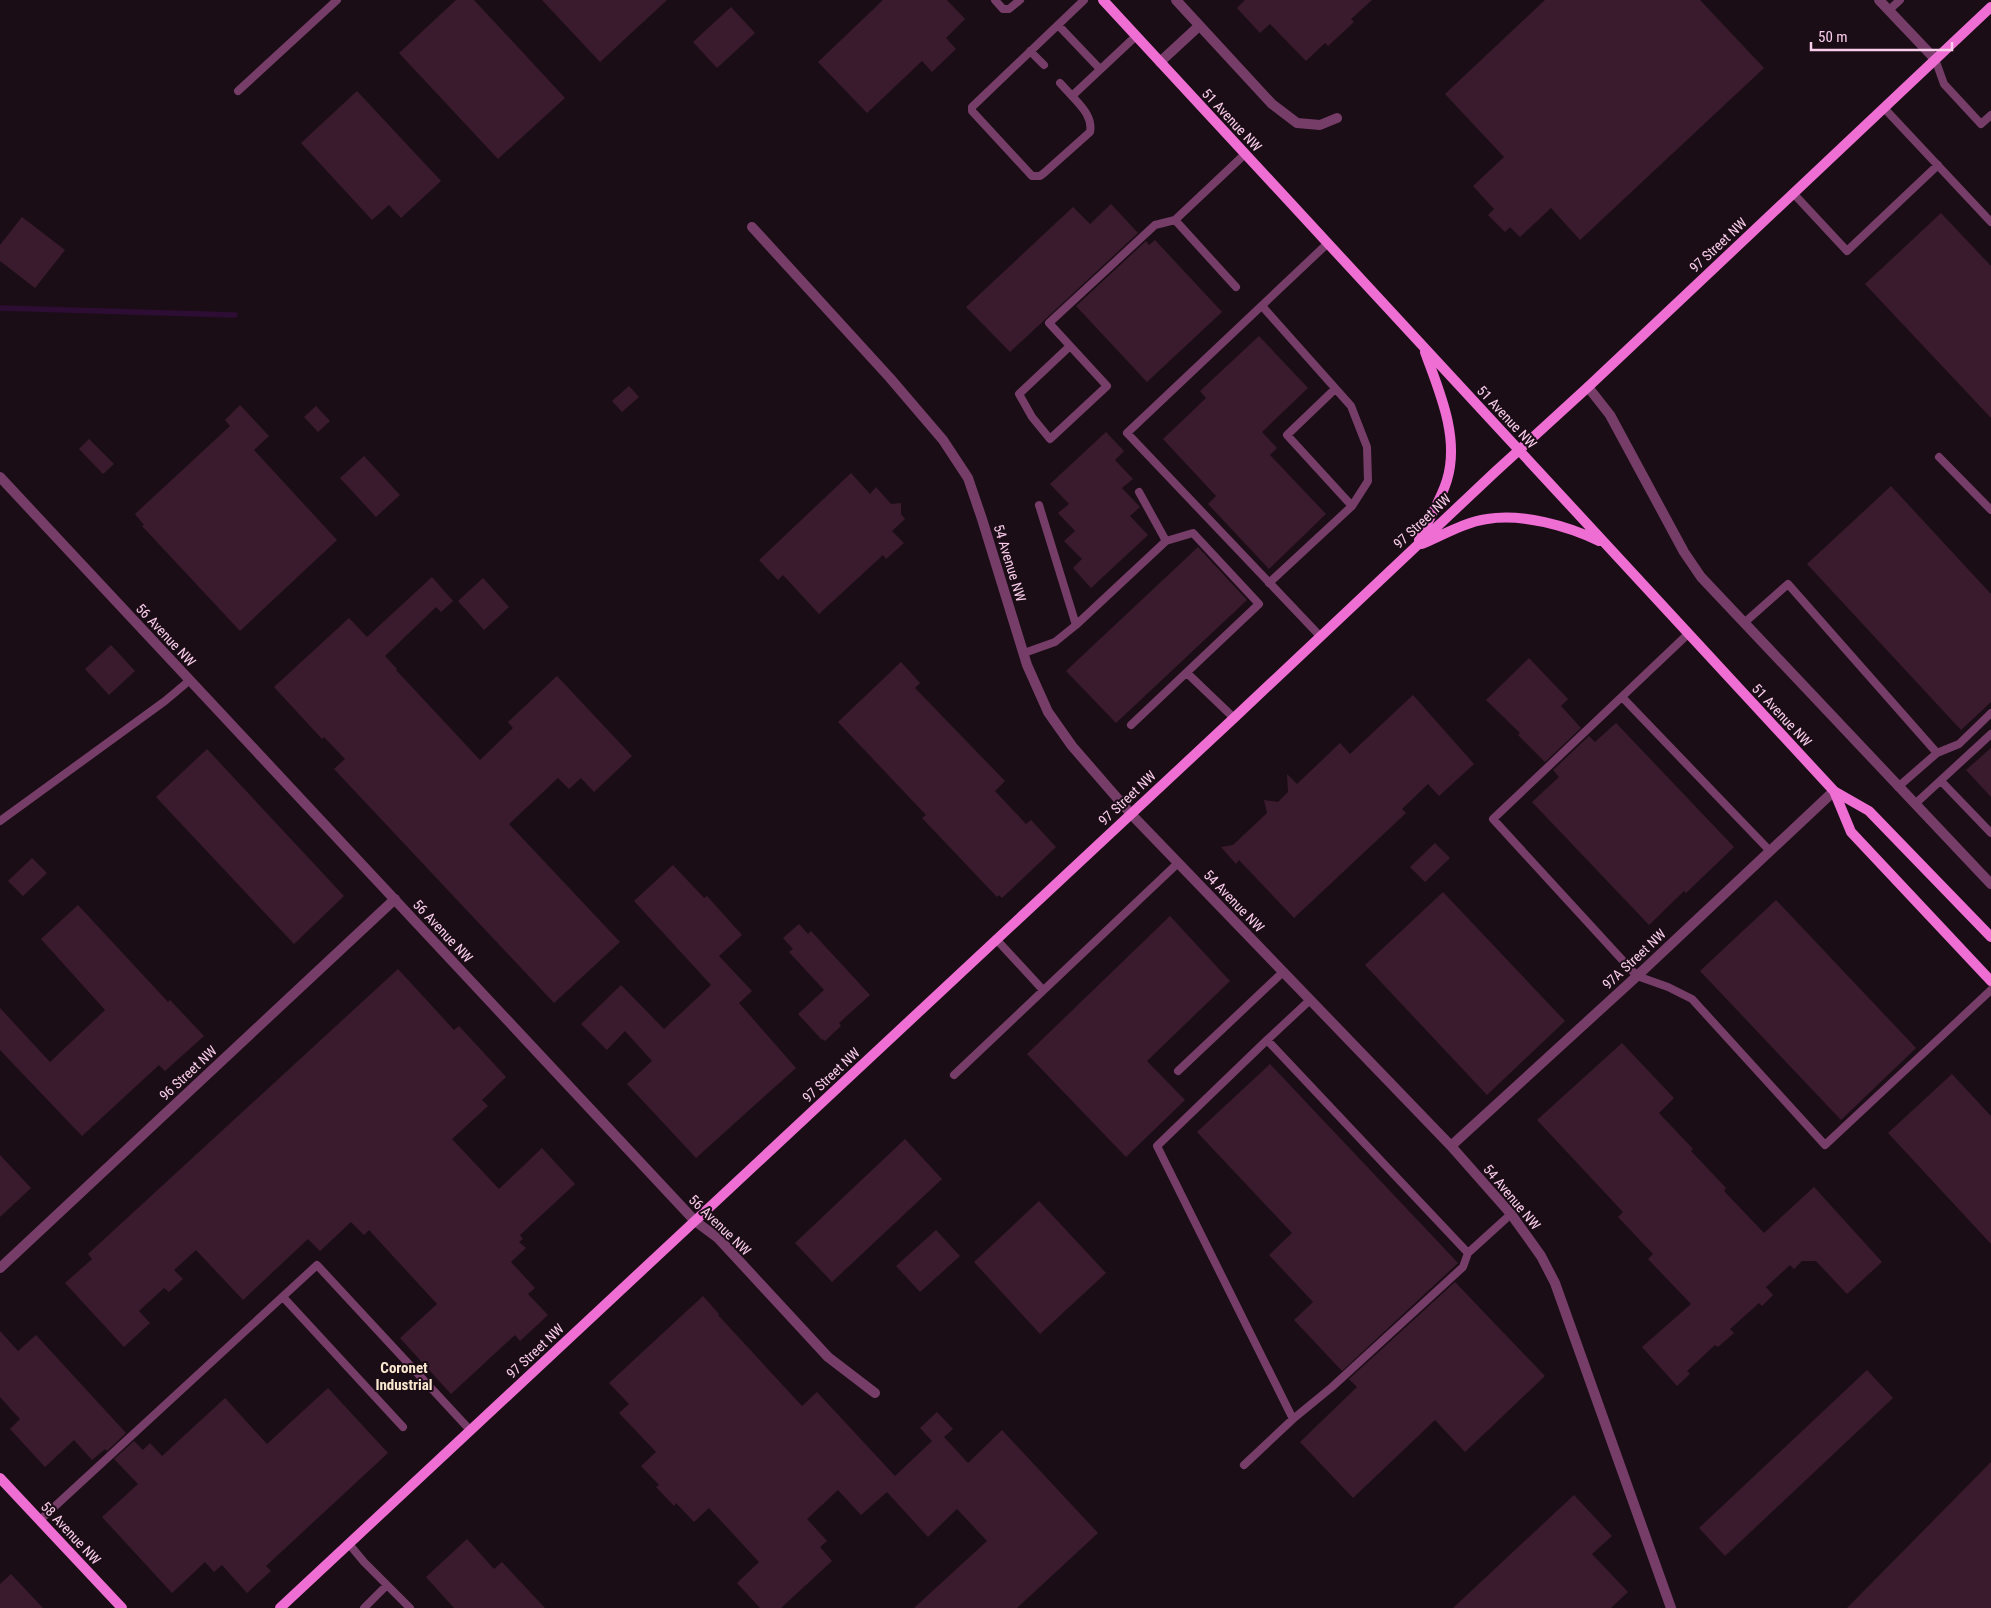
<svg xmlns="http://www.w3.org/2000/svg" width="1991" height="1608" viewBox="0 0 1991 1608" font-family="'Roboto Condensed',sans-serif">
  <rect width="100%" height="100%" fill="#1b0d16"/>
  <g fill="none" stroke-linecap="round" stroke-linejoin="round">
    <!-- stream -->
    <path stroke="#2e0d34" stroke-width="5.5" d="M0,308l235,7"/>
  </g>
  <!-- building -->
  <path fill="#3a1b2e" d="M456,0h18l91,98 -67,61 -99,-106z
    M542,0h125l-67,62z
    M883,0h64l18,19 -19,19 10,11 -24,23 -10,-11 -55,52 -49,-51z
    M1245,0h127l-21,19 3,3 -26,24 -3,-3 -19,18 -36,-37 -10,9 -23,-25z
    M1545,0h155l64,68 -184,172 -29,-32 -31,29 -10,-10 -5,5 -17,-17 6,-6 -21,-23 31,-29 -59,-63z
    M731,7l24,26 -38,35 -24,-26z
    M357,91l84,90 -40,37 -12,-13 -17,15 -71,-77z
    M1111,204l27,29 -128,119 -44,-45 107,-100 17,17z
    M1941,213l50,53v152l-126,-134z
    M22,217l43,33 -30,38 -35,-27v-16z
    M1155,240l67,72 -75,70 -71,-76 70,-65 3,4z
    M1259,336l49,52 -46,44 15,16 -7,7 56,59 -57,55 -61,-65 8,-8 -53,-57 43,-41 -6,-7z
    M629,386l10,11 -17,15 -10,-11z
    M240,405l29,31 -15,14 83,90 -97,91 -98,-105 2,-1 -9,-11 95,-88 -5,-6z
    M316,406l14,15 -12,11 -14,-15z
    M1106,432l18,19 -9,9 18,19 -11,9 18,19 -10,9 18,19 -57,53 -18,-20 9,-9 -18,-18 11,-10 -17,-18 11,-9 -19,-20z
    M89,439l25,25 -11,10 -24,-25z
    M364,456l36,39 -24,22 -36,-39z
    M851,473l19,21 6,-7 15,17 10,-1v11l4,5 -13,12 12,12 -18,16 -3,-4 -64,59 -36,-39 -5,5 -19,-20z
    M1891,486l100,108v108l-30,28 -154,-166z
    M1198,547l49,53 -131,123 -50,-52z
    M432,577l21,24 -12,11 -5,-5 -51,49 12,13 -1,1 84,90 33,-32 -5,-6 49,-46 75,80 -38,36 -13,-14 -12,11 -11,-11 -49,46 111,118 -66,61 -220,-234 11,-10 -21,-22 -2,2 -48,-52 75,-69 18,19z
    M483,578l26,29 -25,23 -26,-29z
    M111,645l24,26 -26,24 -24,-26z
    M1529,658l39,41 -7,7 20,22 -36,34 -27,-27 2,-2 -34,-33z
    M901,662l19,21 -5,5 90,93 -10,10 31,33 5,-4 25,27 -54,51 -3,-3 -2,2 -75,-79 4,-3 -88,-93z
    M1413,695l61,69 -35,32 -11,-12 -26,25 4,4 -112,105 -55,-58 -3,4 -15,-17 12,-2 34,-32 -3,-13 14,2 10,-10 -1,-18 10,10 43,-41 10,11z
    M1616,723l118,124 -48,46 -2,-2 -35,34 -117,-123 27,-25 -6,-7 36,-34 6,6z
    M1991,748v49l-25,-27z
    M207,749l137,147 -50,48 -138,-147z
    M1435,843l15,15 -25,24 -15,-15z
    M32,858l15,15 -24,23 -15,-15z
    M673,865l31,33 3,-2 35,39 -23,21 33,35 -13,12 57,65 -100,90 -69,-74 25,-23 -27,-30 -18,19 -26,-26 40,-39 43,44 47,-44 -77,-84z
    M1443,892l122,129 -78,74 -122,-130z
    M1776,900l140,148 -75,72 -141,-149z
    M78,905l90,97 2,-2 34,36 -39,35 -6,-6 -77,71 -82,-86v-42l50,54 55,-52 -64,-71z
    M1170,916l60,65 -83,80 38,39 -59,57 -99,-103z
    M799,924l9,10 3,-3 59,64 -31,28 2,3 -16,15 -2,-2 -1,1 -24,-26 26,-24 -35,-38 4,-3 -10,-11z
    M398,969l56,61 5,-4 47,51 -24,23 6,6 -36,33 47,50 43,-41 33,36 -55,51 3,4 -4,3 7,6 -15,14 24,26 -7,6 20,21 -28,26 -5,-6 -64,59 -51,-56 37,-34 -68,-74 -5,5 -13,-13 -31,29 -12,-12 -65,61 -47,-50 -22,20 9,9 -14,13 -5,-4 -25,23 11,12 -26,24 -59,-64 27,-24 -4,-5z
    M1622,1043l52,55 -15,15 34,36 -2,2 35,37 -2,3 40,42 50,-46 68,75 -35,32 -31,-33h-14l-8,8 -4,-4 -24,22 7,8 -11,11 -3,-3 -29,26 4,4 -16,14 -3,-2 -28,26 3,3 -13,12 -35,-39 49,-43 -43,-45 5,-5 -35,-37 5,-5 -86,-92z
    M1270,1064l188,199 -116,108 -48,-51 19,-18 -44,-47 23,-22 -95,-101z
    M1952,1074l39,42v128l-103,-111z
    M905,1139l37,40 -110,103 -37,-39z
    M0,1155l31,33 -31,29z
    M1039,1201l67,72 -66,61 -66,-72z
    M936,1230l24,26 -40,36 -24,-26z
    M1455,1282l90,94 -80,76 -30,-32 -82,78 -53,-56 57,-55 -8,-8z
    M703,1296l16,18 -1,1 84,91 15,-14 78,84 37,-35 -12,-13 17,-16 16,17 -9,8 24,26 34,-33 96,103 -81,75h-103l73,-67 -30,-32 -29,28 -41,-45 -26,23 -23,-25 -31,29 20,22 -7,6 12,14 -51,47h-21l-23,-25 22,-21 -50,-54 -15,14 -18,-19 -2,3 -18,-19 3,-2 -18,-19 15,-14 -37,-39 10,-9 -20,-21z
    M0,1331l18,20 18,-16 90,98 -19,18 -2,-2 -13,11 -18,-20 -29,27 -35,-38 10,-10 -20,-22z
    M1867,1370l26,28 -168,158 -26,-28z
    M328,1388l60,65 -122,113 5,5 -24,22 -25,-28 -8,7 -9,-10 -33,31 -70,-76 36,-33 -24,-25 20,-18 9,9 7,-7 12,13 63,-58 42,46z
    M1991,1462v146h-144z
    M1574,1495l38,41 -20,18 36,38 -17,16h-158z
    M467,1539l27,30 8,-7 43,46h-91l-28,-31z
    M11,1574l32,34h-43v-24z"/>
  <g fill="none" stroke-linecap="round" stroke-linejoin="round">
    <!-- lane -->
    <path stroke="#763d69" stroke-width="8" d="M995,0l8,9h6l11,-9
      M1084,0l-112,107v4l60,65h8l4,-3 46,-41c3,-15 -9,-26 -18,-36l64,-60
      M1889,10l11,-10
      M1058,25l42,44
      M1030,51l14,14
      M1935,59l9,25 37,40 10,-9
      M1060,83l12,13
      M238,91l99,-91
      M1884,108l107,114
      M1793,193l54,58 91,-86
      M1236,287l-61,-67 70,-66
      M1262,306l89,100 16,41 1,34 -16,25 -83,77
      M1070,346l-51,48 13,23 18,22 57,-53 -58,-63 106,-98 20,-5
      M1335,389l-48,46 65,71
      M1939,457l52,53
      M1139,492l27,49
      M1039,505l37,120
      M1744,623l44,-39 149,169 -39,34
      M1688,634l-195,185 144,157 31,11 24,12 133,146 166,-155
      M1320,636l-193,-203 201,-190
      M1024,653l31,-11 21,-17 90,-84 27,-8 66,71 -128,121
      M1187,673l47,45
      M1622,697l148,154
      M1937,753l22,-9 32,-31
      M1941,781l50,52
      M1915,804l76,-70
      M0,821l165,-120 25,-21
      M996,939l47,51
      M1310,1000l-43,40 201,213 43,-39
      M1267,1040l-110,106 136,273 39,-32 131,-120 5,-14
      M1178,1071l105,-99
      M954,1075l224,-212
      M283,1297l120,130
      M1244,1465l49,-46
      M40,1520l277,-255 153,165
      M349,1544l15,18 46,46
      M364,1608l23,-23"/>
    <!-- street -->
    <path stroke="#763d69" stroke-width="10" d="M1176,0l96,104 25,19 23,2 17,-7
      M1879,0l56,59
      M1160,62l39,-36
      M752,227l138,151 53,62 25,38 14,41 45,146 21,47 24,34 59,68 320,332 60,68 30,42 14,27 116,325
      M1588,387l22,28 74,137 17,25 290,307
      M0,477l695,744 23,17 110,119 47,36
      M1451,1146l186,-170 197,-185
      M0,1268l395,-369"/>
    <!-- secondary -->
    <path stroke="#ef6ed3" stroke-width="10" d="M1103,0l731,791 35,20 122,126
      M1419,540c9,-20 22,-40 28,-60 13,-43 -8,-89 -22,-128
      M1422,544c21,-9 43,-22 65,-25 35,-6 81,7 112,22
      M1834,791l17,41 140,149
      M0,1478l122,130
      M280,1608l954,-890 261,-246 93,-85 403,-380"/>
  </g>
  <g text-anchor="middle" stroke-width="4" stroke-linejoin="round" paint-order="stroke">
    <!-- street labels -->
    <g font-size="14" fill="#facdec" stroke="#1b0d16">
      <text transform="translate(1232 120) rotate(47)" y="5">51 Avenue NW</text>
      <text transform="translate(1718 245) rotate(-43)" y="5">97 Street NW</text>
      <text transform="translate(1507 417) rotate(47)" y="5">51 Avenue NW</text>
      <text transform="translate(1422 521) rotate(-43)" y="5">97 Street NW</text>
      <text transform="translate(1010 563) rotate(73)" y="5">54 Avenue NW</text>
      <text transform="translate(166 635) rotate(47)" y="5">56 Avenue NW</text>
      <text transform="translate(1782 715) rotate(47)" y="5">51 Avenue NW</text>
      <text transform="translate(1127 798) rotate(-43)" y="5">97 Street NW</text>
      <text transform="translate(1234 901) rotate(46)" y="5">54 Avenue NW</text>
      <text transform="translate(443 931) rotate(47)" y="5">56 Avenue NW</text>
      <text transform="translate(1634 959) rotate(-43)" y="5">97A Street NW</text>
      <text transform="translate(188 1073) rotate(-43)" y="5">96 Street NW</text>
      <text transform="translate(831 1075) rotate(-43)" y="5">97 Street NW</text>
      <text transform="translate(1512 1197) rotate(50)" y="5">54 Avenue NW</text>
      <text transform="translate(720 1225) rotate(44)" y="5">56 Avenue NW</text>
      <text transform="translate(535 1351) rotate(-43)" y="5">97 Street NW</text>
      <text transform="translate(71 1533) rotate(47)" y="5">58 Avenue NW</text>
    </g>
    <!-- neighbourhood labels -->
    <g font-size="15" font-weight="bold" fill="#fae7cf" stroke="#1b0d16">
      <text x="404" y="1373">Coronet<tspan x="404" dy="17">Industrial</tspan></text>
    </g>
  </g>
  <!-- scale -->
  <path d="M1811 42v8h141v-8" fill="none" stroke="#facdec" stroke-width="2.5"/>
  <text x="1818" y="42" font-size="15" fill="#facdec" stroke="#1b0d16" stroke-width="4" paint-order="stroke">50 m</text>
</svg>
